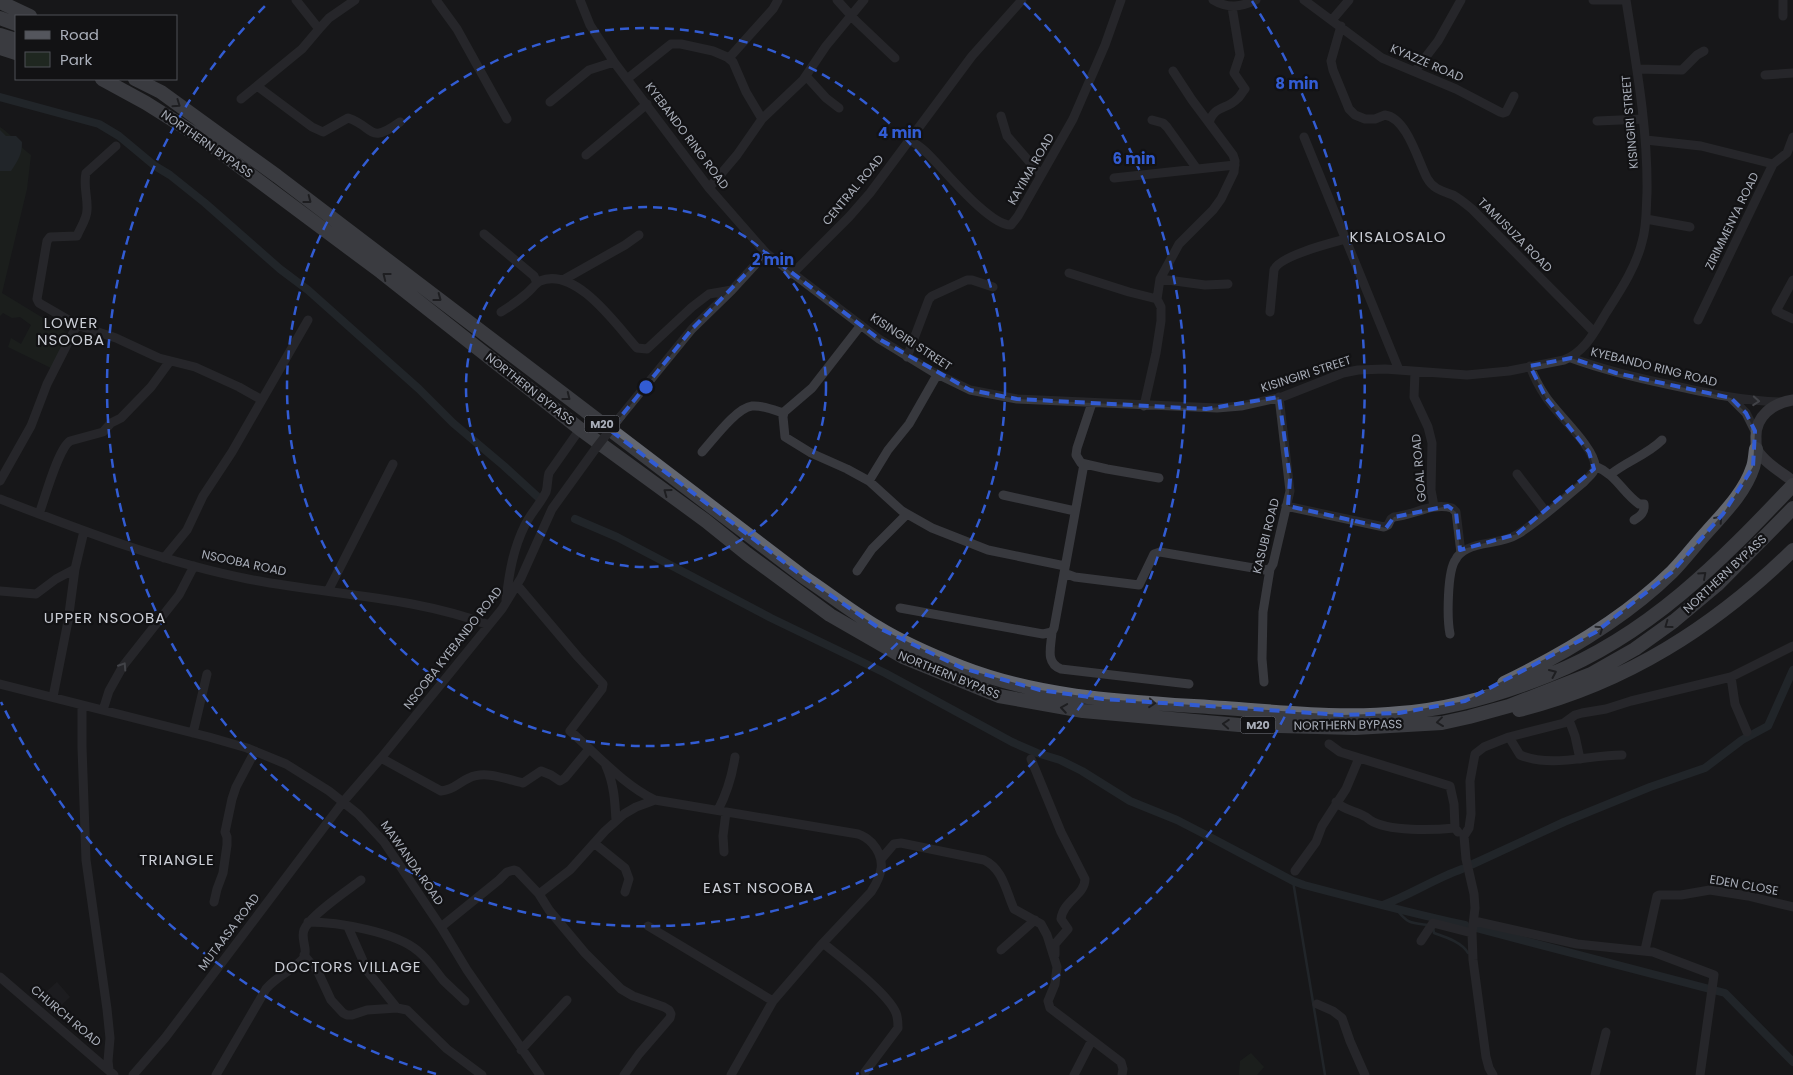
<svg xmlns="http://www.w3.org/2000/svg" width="1793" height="1075" viewBox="0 0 1793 1075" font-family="Poppins,sans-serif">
  <rect width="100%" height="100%" fill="#171719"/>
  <!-- built -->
  <path fill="#232326" d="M57,982l13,15 -18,17 -14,-15z"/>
  <!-- green -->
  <path fill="#1f2720" d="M0,127c14,9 18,19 31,28l-4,34 -25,104 64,39 2,6 -15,31 -45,-22 3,-9 10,6 10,-19 -11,-8 -8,1 -9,-5 -3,3z
    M1251,1053l13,14 -7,8h-18l1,-14z"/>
  <!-- water -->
  <path fill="#2d363d" d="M0,130l6,6h10l6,6c0,13 -4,18 -11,29h-11z"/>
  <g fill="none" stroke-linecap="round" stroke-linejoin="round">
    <!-- stream -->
    <path stroke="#2d363d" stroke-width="2.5" d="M1293,881l32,194
      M1397,910c11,14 14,13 31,15
      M1433,927l1,6c11,4 28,9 34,20"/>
    <!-- canal -->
    <path stroke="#2d363d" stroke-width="8" d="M0,97l99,27 20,12 36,30 15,9 35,28 75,66 28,21 111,99 34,34 51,43 36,33
      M575,519l42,18 154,81 114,55 127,69 25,11 23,7 22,11 48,30 47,19 31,16 85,45 11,4c53,14 106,28 161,40
      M1473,864l91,-42 86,-35 55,-19 37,-28 26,-14 25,-56
      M1383,905c27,-10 51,-26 79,-36
      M1476,928l249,65 68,69"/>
    <!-- minor -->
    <path stroke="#38393e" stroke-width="9" d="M436,0l21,29 50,90
      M580,0l10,25 24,37 95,126 57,65 113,86 54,33 37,18 47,9 200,9 24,-2 41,-9 61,-24 15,-3 27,-1 82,6 42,-4 55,-11c21,-8 31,-29 42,-47 14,-22 30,-46 36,-71 5,-16 4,-33 5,-49 1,-65 -11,-129 -21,-193
      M837,0l19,21 39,37
      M1213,0c15,9 28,7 43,0
      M1304,0l78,58 74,31 44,23 3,1 3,-1 8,-16
      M1593,0h33
      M1783,0v16
      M1332,20l17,-20
      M1341,26l-10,35 2,9 16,39 6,6 10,4h10l10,-4c22,3 33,46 42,63 6,11 15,13 26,17 7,4 13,9 19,14l122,123
      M319,29l10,-11 26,-18
      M729,58l44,-49 5,-9
      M1637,69l45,1 15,-15 7,-4
      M1415,71l23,-30 23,-41
      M1765,75l28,-2
      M806,76l20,22 13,10
      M627,79l44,-35h10l32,7 14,6 6,5 13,30 16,27
      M257,86l55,41 11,5 25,-14c27,9 20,27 52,4
      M241,99l61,-50 17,-20 -23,-29
      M550,102l39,-32 25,-8
      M1001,116l6,20 34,39
      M1152,120l11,3 4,4 30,42
      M1597,121l46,-2
      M1209,123c5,-18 18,-13 28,-24 3,-2 5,-7 8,-10l-11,-16 6,-18 -8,-48
      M1304,137l95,233
      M910,140c6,4 11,7 16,12 17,16 63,74 85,73l7,-9 55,-97 32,-74 16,-45
      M1646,140l55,6 72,18
      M586,155l61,-51
      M1114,178l121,-13
      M709,188l28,-33 25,-36 41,-39 23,-34 38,-46
      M1646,219l44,8
      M484,234l50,42 3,7
      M1069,273l60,19 28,7
      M792,274l57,-57 21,-24 102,-137 50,-56
      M1160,279l45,6 23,-1
      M563,280l62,-35 14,-10
      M1793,280l-17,31 17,8
      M501,312c8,-5 17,-11 25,-18 5,-4 9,-10 14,-13 36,-15 77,45 97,67l10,1 45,-42 17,-13 23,-4
      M1270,312l4,-42c5,-14 57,-27 72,-31
      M1698,320l75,-156 14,-11 6,-16
      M77,325l39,13 43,20 36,9 44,20 23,13
      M861,325l-49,63 -28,24 -1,5 2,20 26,16 36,16 22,12 33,30 30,17 56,22 77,16
      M907,357l22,-58 3,-3 35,-16h5l21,7
      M1571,358c33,12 66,20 100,27 37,8 72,16 110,17
      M1415,372l-1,25 14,30 4,16 -1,47 3,16
      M1731,398l15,15 9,18
      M1092,403l-15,45 -1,7 5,8 26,6 52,9
      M1144,406l12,-53 5,-32v-14l-4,-8 3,-20 19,-35 34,-34 8,-11 13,-27 1,-11 -2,-6 -41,-55 -19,-29
      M621,416l71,-87 40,-39 34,-37
      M702,452c11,-12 34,-44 50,-46 10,-1 22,4 31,7
      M1595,466c22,9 26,25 44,38h5c1,8 -3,12 -10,16
      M1517,474l29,38
      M1611,474c16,-13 36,-19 51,-34
      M0,481l31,-55 16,-42 30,-59 -38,-22 -2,-4 10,-58 3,-4 27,-1c3,-8 10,-17 10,-26 1,-13 -4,-23 -1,-37l30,-27
      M869,481l19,-31 21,-26 28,-49
      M1003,495l72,16
      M0,499c81,31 162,63 248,80 81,16 164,17 241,46
      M1286,506l98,21 4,-2 3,-6 3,-2c20,-2 39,-15 58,-9l4,4 5,41
      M39,514c6,-16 19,-65 31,-73l33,-9 8,-9 10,-5 30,-31 19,-26
      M164,558l23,-28 16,-34 29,-44 76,-132
      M857,571l15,-22 35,-35
      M1064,573l11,4 64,8 15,-31 6,-2 105,18 5,-1
      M517,585l61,72 25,27 -1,5 -32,42c27,23 52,53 85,69
      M0,591l36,3 20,-15 19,-10 9,-38
      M328,591l65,-127
      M506,600c3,-26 7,-51 19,-75 6,-12 15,-21 21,-33 2,-6 1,-12 3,-19l31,-44
      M900,608l143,26 9,-2 2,-4 30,-164
      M1052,632c-1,15 -7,31 9,37l128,15
      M1450,634c-3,-15 -3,-64 6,-75 2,-4 7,-8 11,-10 16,-8 35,-5 51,-15 24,-15 45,-35 66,-52 4,-5 11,-9 11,-16 0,-18 -39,-53 -49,-69 -7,-10 -12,-20 -16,-31
      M1731,677l4,27 12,28
      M1264,682l-2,-23 1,-47 7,-43 3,-5 17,-73 -11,-94
      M0,684l209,53 38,11 39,16 43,27 29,23 26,28 57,85 26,43 73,105
      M53,697l15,-76 7,-52
      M82,705v42l4,113 21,149 3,29 -2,23 1,9
      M103,710l6,-19 14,-25 56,-71 15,-29
      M1569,720l6,16 5,23
      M193,733l14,-59
      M1509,737l11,18c32,13 68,0 102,0
      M1329,744l11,8 110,34 4,18 1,24
      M381,758l60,33c15,-2 16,-8 28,-13 16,-8 37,1 54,5l18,-12 10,4 9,6 5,-3 24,-29
      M1031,759l30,73 24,47c0,16 -22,22 -24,40l7,10 -13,15v11
      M606,766c8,18 9,35 10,55
      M1336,802c8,8 19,9 28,14 3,1 4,3 6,4 18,12 64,10 85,8l3,4
      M718,810c9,-17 14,-34 17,-53
      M594,843l31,25 4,11 -4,13
      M724,852l-1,-16 3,-24
      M882,858l12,-14 7,-1 83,17c19,9 22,31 30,49l27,15 6,11 10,32 -2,17 -7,17 2,7 71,54 2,7 -1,6
      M1295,871l21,-29 6,-16 24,-37 13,-31
      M539,894l31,-24 35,-39 19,-17 12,-7 19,-7 203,34c6,2 10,5 14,9 15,17 10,32 -1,49l-48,51 -50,58 -42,74
      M214,902l3,-13 6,-16 4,-28v-8l-2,-5 7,-33 4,-12 19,-36
      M1474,921l103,23 76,8 61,23 -14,100
      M308,922c30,0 88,10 110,29 10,8 17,19 25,29 7,7 15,14 22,21
      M648,926l125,75
      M348,927l20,45 29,36
      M441,927l58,-47 8,-8 7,-2 3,1 22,23 10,16 36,43 36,36 12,7 31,11 5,3 2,4 -1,4 -31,36 -15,21
      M1421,941l12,-18 39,10
      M823,943c18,15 65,50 73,70 2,5 2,9 2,15l-33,44
      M1001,950l34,-30
      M1645,950l12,-54 2,-1h22l29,-5 38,6 45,11
      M304,955l14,17 13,28 12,13 4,2h5l15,-5 30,-2 10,2 40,39 35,26
      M0,977l114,98
      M1317,1004l16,7 9,7 8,23 15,34
      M521,1050l46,-50
      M133,1075l32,-37 178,-236 38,-44 121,-149 19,-31 31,-69 44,-61
      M216,1075l50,-86c10,-12 25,-18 36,-29 8,-9 -2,-20 2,-30 5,-14 44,-40 57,-50
      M1074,1075l18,-35
      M1493,1075l-4,-7 -3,-11 -13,-97 -1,-27 3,-25 -1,-14 -8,-35 -2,-23 5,-8 2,-14 -1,-33 5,-27 9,-7 25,-10 55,-14 11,-8 7,-2 24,-4 25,-8 100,-24 62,-31
      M1595,1075l11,-43"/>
    <!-- major -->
    <path stroke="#54565d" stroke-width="11" d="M1793,400c-20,3 -38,16 -37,38 0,4 0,9 1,12 8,13 24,22 36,31"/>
    <!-- highway -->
    <path stroke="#64676f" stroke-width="14" d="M0,2l30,14
      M0,18l16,6
      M0,35l16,5
      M0,48l16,5
      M102,79l44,24 54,34 181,135 199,157 126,92 41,33 83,61 73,42 96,39 84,15 156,14 116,3 87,-5 27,-6 40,-11 82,-32 44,-25 39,-28 43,-36 76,-77
      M135,79l26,13 116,84 528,402c24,16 47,34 72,49 26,16 56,29 84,40 84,33 176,35 264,41 58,4 117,11 175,5 50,-4 102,-19 149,-38 100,-40 171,-113 244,-190
      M1504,683c60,-29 120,-64 168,-111 12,-12 23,-27 35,-40 17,-19 38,-40 46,-65 2,-6 2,-12 3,-18
      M1519,710c107,-27 195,-83 274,-160"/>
    <!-- minor-bridge -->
    <path stroke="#38393e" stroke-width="9" d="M596,448l25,-32"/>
  </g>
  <!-- one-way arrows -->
  <defs><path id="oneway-chevron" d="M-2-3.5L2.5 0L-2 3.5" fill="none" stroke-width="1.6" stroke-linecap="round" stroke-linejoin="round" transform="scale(1.25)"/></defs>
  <g stroke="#26272b">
    <use href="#oneway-chevron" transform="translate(177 104) rotate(35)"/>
    <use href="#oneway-chevron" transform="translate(308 200) rotate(37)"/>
    <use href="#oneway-chevron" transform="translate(386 276) rotate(-142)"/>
    <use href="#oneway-chevron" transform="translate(438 298) rotate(37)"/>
    <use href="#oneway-chevron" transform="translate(567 397) rotate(38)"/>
    <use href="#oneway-chevron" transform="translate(667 492) rotate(-144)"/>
    <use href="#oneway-chevron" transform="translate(1719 519) rotate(-49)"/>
    <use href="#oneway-chevron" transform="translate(1703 575) rotate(-42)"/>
    <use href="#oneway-chevron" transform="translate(1668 625) rotate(144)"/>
    <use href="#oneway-chevron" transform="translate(1600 629) rotate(-34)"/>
    <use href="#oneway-chevron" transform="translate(1553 673) rotate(-24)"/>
    <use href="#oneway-chevron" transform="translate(1152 703) rotate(5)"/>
    <use href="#oneway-chevron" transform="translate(1064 708) rotate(-171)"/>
    <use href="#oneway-chevron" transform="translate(1440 722) rotate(173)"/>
    <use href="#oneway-chevron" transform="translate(1226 724) rotate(-176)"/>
  </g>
  <g stroke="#767982">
    <use href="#oneway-chevron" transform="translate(1756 401) rotate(4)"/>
    <use href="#oneway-chevron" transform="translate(123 666) rotate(-57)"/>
  </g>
  <!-- marked area -->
  <path d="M0 0H1793V1075H0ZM766,253l113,86 91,51 47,9 189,10 73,-12 11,82 -2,27 98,22 8,-11 54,-11 8,6 4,38 57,-16 77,-65 -5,-17 -43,-54 -16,-32 41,-8 45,15 115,25 15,15 9,18 -2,36 -30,47 -51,58 -76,60 -131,69 -66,12 -57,2 -239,-16 -63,-9 -78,-22 -83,-40 -74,-50 -195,-148 82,-101z" fill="#171719" fill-opacity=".55" fill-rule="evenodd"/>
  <path fill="none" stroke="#325cd3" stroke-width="4" stroke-dasharray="10 6" stroke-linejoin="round" d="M766,253l113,86 91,51 47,9 189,10 73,-12 11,82 -2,27 98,22 8,-11 54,-11 8,6 4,38 57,-16 77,-65 -5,-17 -43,-54 -16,-32 41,-8 45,15 115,25 15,15 9,18 -2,36 -30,47 -51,58 -76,60 -131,69 -66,12 -57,2 -239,-16 -63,-9 -78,-22 -83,-40 -74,-50 -195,-148 82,-101z"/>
  <!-- distance rings -->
  <g fill="none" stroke="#325cd3" stroke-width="2.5" stroke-dasharray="9 6">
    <circle cx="646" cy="387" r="180"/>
    <circle cx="646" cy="387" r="359"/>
    <path d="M1024 3A539 539 0 1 1 268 3"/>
    <path d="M436 1074A718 718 0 0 1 1 702M1252 1A718 718 0 0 1 856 1074"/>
  </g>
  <g text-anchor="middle" stroke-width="4.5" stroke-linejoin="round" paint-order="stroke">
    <!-- shield labels -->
    <g fill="#121214" stroke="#7c7f88" stroke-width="1">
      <rect x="584.5" y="415.5" width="35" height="17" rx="4"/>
      <rect x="1240.5" y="716.5" width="35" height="17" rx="4"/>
    </g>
    <g font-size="11" font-weight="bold" fill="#a9aeb9">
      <text x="602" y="428">M20</text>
      <text x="1258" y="729">M20</text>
    </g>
    <!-- street labels -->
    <g font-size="12" fill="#a9aeb9" stroke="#121214">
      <text transform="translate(1427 63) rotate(23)" y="4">KYAZZE ROAD</text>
      <text transform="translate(1630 122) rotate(-95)" y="4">KISINGIRI STREET</text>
      <text transform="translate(687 136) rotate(53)" y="4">KYEBANDO RING ROAD</text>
      <text transform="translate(207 144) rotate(35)" y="4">NORTHERN BYPASS</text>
      <text transform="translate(1031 169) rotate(-60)" y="4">KAYIMA ROAD</text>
      <text transform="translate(853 190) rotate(-50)" y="4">CENTRAL ROAD</text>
      <text transform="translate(1732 221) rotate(-64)" y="4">ZIRIMMENYA ROAD</text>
      <text transform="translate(1515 235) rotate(45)" y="4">TAMUSUZA ROAD</text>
      <text transform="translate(911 342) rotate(33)" y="4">KISINGIRI STREET</text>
      <text transform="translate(1654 367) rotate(14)" y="4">KYEBANDO RING ROAD</text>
      <text transform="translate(1306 374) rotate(-18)" y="4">KISINGIRI STREET</text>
      <text transform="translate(530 389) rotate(38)" y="4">NORTHERN BYPASS</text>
      <text transform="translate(1419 468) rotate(-95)" y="4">GOAL ROAD</text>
      <text transform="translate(1266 536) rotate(-76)" y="4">KASUBI ROAD</text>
      <text transform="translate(244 563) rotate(12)" y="4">NSOOBA ROAD</text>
      <text transform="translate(1725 574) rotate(-43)" y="4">NORTHERN BYPASS</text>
      <text transform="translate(453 648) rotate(-52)" y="4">NSOOBA KYEBANDO ROAD</text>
      <text transform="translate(949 675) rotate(22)" y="4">NORTHERN BYPASS</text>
      <text transform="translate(1348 725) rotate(-1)" y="4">NORTHERN BYPASS</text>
      <text transform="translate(412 863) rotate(55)" y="4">MAWANDA ROAD</text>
      <text transform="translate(1744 885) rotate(10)" y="4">EDEN CLOSE</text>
      <text transform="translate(229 932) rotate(-53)" y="4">MUTAASA ROAD</text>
      <text transform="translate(66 1016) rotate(40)" y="4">CHURCH ROAD</text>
    </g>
    <!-- quarter labels -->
    <g font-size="15" letter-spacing="1" fill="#cacdd5" stroke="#121214">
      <text x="1398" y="242">KISALOSALO</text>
      <text x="71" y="328">LOWER<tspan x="71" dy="17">NSOOBA</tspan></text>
      <text x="105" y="623">UPPER NSOOBA</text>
      <text x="177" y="865">TRIANGLE</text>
      <text x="759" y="893">EAST NSOOBA</text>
      <text x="348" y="972">DOCTORS VILLAGE</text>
    </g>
  </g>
  <circle cx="646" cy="387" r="8" fill="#325cd3" stroke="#121214" stroke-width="2.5"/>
  <g font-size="15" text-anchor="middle" font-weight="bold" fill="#325cd3" stroke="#121214" stroke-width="4.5" stroke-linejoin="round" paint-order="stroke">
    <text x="1297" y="89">8 min</text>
    <text x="900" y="138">4 min</text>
    <text x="1134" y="164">6 min</text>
    <text x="773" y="265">2 min</text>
  </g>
  <!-- legend -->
  <rect x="15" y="15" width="162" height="65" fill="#121214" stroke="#4e5056"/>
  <rect x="25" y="31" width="25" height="8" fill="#54565d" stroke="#4e5056"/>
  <text x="60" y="40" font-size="15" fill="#a9aeb9">Road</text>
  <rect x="25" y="52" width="25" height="15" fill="#1f2720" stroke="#4e5056"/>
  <text x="60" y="65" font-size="15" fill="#a9aeb9">Park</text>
</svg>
